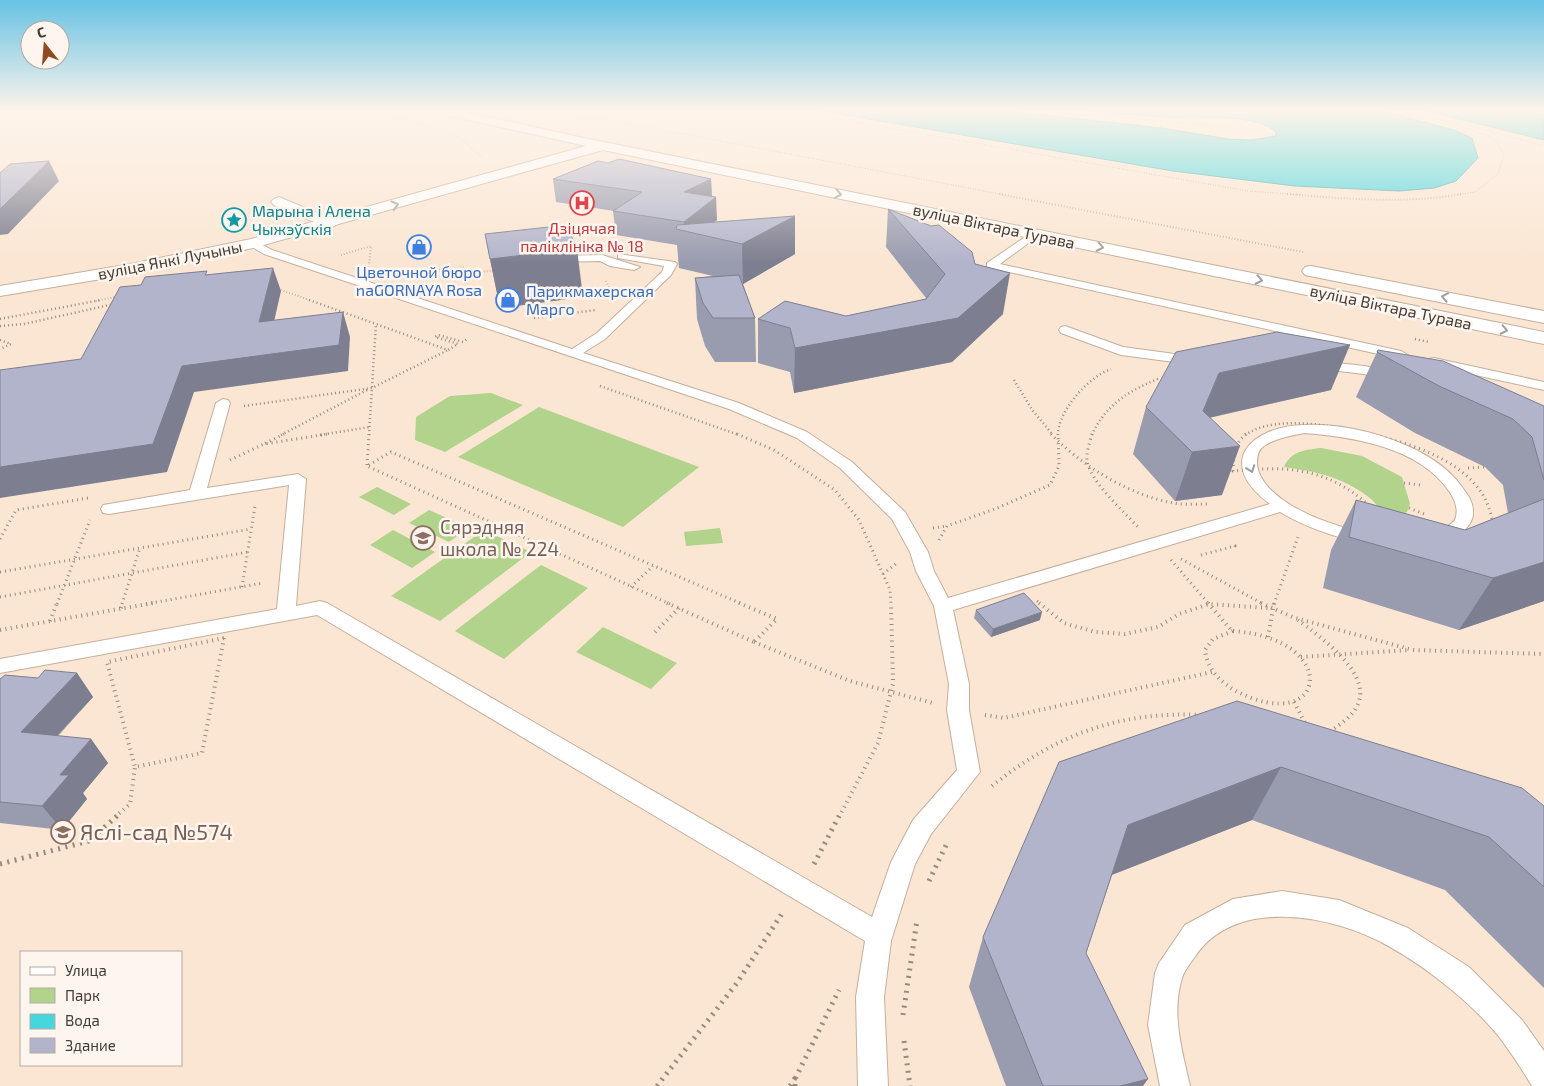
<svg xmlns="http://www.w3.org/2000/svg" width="1544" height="1086" viewBox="0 0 1544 1086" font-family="'Exo 2',sans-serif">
  <rect width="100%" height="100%" fill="#fbe6d3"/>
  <!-- green -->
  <path fill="#b1d38b" d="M491,393l32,12 -78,47 -30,-12 1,-23 34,-21z
    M539,407l160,60 -76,60 -165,-70z
    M1321,448l41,8 40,21 8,27 -3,8 -16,7c-8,-6 -13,-13 -19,-19 -25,-22 -57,-29 -88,-33 7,-16 20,-17 37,-19z
    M377,487l34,17 -17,11 -35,-18z
    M429,510l40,18 -20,14 -40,-19z
    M720,528l3,15 -37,3 -2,-14z
    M393,530l42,22 -23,16 -42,-23z
    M484,530l47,22 -91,69 -49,-25z
    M541,565l47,23 -84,71 -49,-28z
    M603,627l74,36 -26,26 -75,-37z"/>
  <!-- water -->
  <path fill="#45d6de" stroke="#45a8ab" d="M822,111h185l154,17 67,11 23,1 25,-4v-3c-12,-20 -86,-15 -108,-16 -27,-1 -53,-4 -80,-6h295l71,19 18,8 6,20 -22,23 -22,7 -35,3 -104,-5 -122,-15z
    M1427,111h117v29z"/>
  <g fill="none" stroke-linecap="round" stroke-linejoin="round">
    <!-- service casing -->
    <g stroke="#c3af9d" stroke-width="2">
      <path id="service" d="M1034,231l4,1v4l-38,28 401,87 7,4 -7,4 -414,-92v-4z
        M253,240l19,10 300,99 25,-16 65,-61 2,-6 -46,-8v-4l57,8 2,2 -6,11 -66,64 -22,14 156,50 68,29 45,30 53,50 23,40 6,19 14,27 322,-94c-55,-40 -21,-78 35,-79 50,-2 128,20 157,62 5,7 11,14 11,24 1,10 -7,19 -15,24 -44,30 -137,2 -178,-23l-327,98 16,74v26l11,62 -49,62 -16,30 -24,77 -7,56 4,89h-30l-2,-89 9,-56 -548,-326 -317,58v-14l277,-50 12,-124 -180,29 -6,-1 -2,-4 2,-4 6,-1 81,-14 26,-87 7,-4 5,1 2,3 -23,85 91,-14 8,5 -10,127 24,-5 7,2 545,314 19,-55 22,-42 44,-50 -10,-60 2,-26 -15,-78 -18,-35 -6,-19 -18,-33 -52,-51 -43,-30 -68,-29 -465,-155 -15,-9v-4zM1304,433c49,4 115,14 145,58 6,9 10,18 6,29 -36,41 -196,-3 -198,-57 0,-7 1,-13 7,-17 12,-8 26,-10 40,-13z
        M602,255l38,12 -6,3 -24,-4 -10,-5 -46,1 -5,-3 5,-3z
        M1065,326l58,21 74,10 7,4 -7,4 -76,-10 -60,-22 -2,-3 2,-3z
        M1434,358l110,24v8l-115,-25 -2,-3 2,-3z
        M1318,361l47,5 31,8 2,3 -7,4 -27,-7 -51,-6 -2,-3 2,-3z
        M1282,891l57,9 69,28 61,39 53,53 22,31v35h-12c-9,-15 -19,-30 -29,-44 -26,-35 -75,-74 -113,-95 -55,-32 -156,-52 -196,11 -4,6 -10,13 -12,20 -11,36 0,72 8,108h-30l-12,-61 7,-52 4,-10 26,-38 48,-26z"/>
    </g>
    <!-- minor casing -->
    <g stroke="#c3af9d" stroke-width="2">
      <path id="minor" d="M279,197l38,16 3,3 -8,5 -38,-16 -3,-3 3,-3z"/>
    </g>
    <!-- tertiary casing -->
    <g stroke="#c3af9d" stroke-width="2">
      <path id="tertiary" d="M312,211l25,9 2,3 -8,5 -24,-9 -3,-3 3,-3z"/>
    </g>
    <!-- secondary casing -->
    <g stroke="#c3af9d" stroke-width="2">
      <path id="secondary" d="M440,111h21l118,26 965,195v12l-941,-194 -350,98 -122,26 -131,22v-10l131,-22 120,-25 335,-93 -140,-31z
        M1311,266l233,45v12l-239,-48 -3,-4 3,-4z"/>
    </g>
    <!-- path-far5 -->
    <path stroke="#988a7d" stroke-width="1" stroke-dasharray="0.5 2" stroke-linecap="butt" d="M365,111l67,15
      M563,111l442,84
      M792,111l456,80 54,4
      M1053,111l175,16
      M1406,111l47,12 41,16 10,15 -6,20 -23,18 -19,3
      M572,117l22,4
      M1438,117l106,29
      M635,128l36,6 5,-2
      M454,134l28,23"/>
    <!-- path-far4 -->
    <path stroke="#988a7d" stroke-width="2" stroke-dasharray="0.5 2.5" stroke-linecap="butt" d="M999,194l304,58
      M1287,194c59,5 117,10 176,0
      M341,255l30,-9 -2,19
      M466,274l30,-4
      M401,275l64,-8 3,32
      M606,281l6,15
      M278,289l34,12
      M96,301l24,-5"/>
    <!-- path-far3 -->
    <path stroke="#988a7d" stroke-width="2.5" stroke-dasharray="1 3" stroke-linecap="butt" d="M309,300l67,24
      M534,318l62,-8
      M0,319l101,-19
      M0,326l24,-2 90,-20
      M1415,339l14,3
      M0,340l11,4 -11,5
      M1014,380l19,31 20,24
      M600,386l139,49
      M244,406l128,-18 76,-38
      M281,435l88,-46
      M320,435l50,-8
      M369,435l7,-111 72,26 10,-6 -23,-7 3,-2 25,7 4,-3
      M1058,435c0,-24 30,-58 53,-66
      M1092,435c13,-30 38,-45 68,-57
      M1245,435c32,-22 93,-8 129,0"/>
    <!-- path-far2 -->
    <path stroke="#988a7d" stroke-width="3" stroke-dasharray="1 4" stroke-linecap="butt" d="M284,434l-20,10 64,-10
      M737,434l37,16 61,40 24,30 31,70 1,14
      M1051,434c31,32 78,61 122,69 12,2 24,1 35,1
      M1092,434c-2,7 -6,19 -5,27 3,20 37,51 51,66
      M1246,434c-13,11 -12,21 -13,37 20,-1 41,-4 61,-1 57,7 93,48 123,94l26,-2 33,-10 19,-16c-2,-15 -5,-31 -14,-44 -23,-34 -74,-50 -113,-58
      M230,460l34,-16
      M367,465l2,-31
      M1468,468l17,-1
      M1404,483l17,2
      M1409,508l18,7
      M933,528l14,-2
      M0,539l16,-29 72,-12
      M939,540l8,-14 48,-17 55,-24 9,-19 -1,-32
      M1201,555l34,-9 -3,-2
      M1181,559l82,45
      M1171,560l38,44
      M0,572l251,-43
      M883,574l14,-11
      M242,587l13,-81
      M631,587l22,-21
      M0,597l248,-45
      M1037,601l4,3
      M57,604l33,-84
      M122,604l18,-56
      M146,604l117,-21
      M670,604l-303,-138 24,-14 351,152
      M1274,604l24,-67"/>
    <!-- path-far1 -->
    <path stroke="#988a7d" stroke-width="4" stroke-dasharray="1 4.5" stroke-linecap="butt" d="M667,603l87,39
      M739,603l38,16 -23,23
      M1039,603l25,20 31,9 30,2 33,-7 21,-13 30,-10 59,4
      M1208,603l24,28
      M1261,603l34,15 118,32 131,4
      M121,608l2,-5
      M1298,620c21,16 76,54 59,86 -6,12 -18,19 -28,26
      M50,621l7,-18
      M0,630l153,-27
      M1233,631c111,8 93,107 3,60 -16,-9 -29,-22 -31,-41l8,-11z
      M655,632l24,-24
      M1268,637l6,-34
      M224,638l-22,115 -67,14 -28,-105z
      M754,642l96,39 83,22
      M1301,657l108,-7
      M1294,702l11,21
      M985,715l19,3 208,-46
      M992,786c65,-52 127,-75 211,-71
      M115,817l15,-13 5,-37
      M839,817l39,-74 15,-59 -2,-81"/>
    <!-- path -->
    <path stroke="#988a7d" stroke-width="5" stroke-dasharray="2 5.5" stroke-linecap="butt" d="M0,864l89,-23 28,-25
      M814,864l25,-48
      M929,881l19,-40
      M903,1015l14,-95
      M904,1041l6,45
      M657,1086l80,-103 46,-71
      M790,1086l5,-8
      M795,1086l1,-9 43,-87"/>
    <!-- service -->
    <use href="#service" fill="#fff" fill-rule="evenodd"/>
    <!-- minor -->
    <use href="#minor" fill="#fff" fill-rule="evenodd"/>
    <!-- tertiary -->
    <use href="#tertiary" fill="#fff" fill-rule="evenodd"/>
    <!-- secondary -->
    <use href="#secondary" fill="#fff" fill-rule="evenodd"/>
  </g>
  <!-- wall -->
  <path fill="#999baf" d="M608,163l103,16 1,17 5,24 -3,2 81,-6v38l-52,30 12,34 1,44h-41l-10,-16 -8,-27 -2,-41 18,-2 -34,-8 -2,-23 -61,-10 -3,-24h1l-58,-9 -3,-23z
    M888,209l87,55 28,50 -51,48 -158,31 -4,-21 -32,-9v-44l88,-3 80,-17v-1l-40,-51z
    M485,234l98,63 -83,11z
    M1378,350l166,56v195l-85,29 -136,-42 8,-38 25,-50 109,30 43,-17 -5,-28 -18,-18 -70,-34 -59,-36z
    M1331,390l-122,28 13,77 -47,6 -42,-47 13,-47z
    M976,610l64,10 -49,17 -17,-19z
    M77,673l16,24 -35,39 33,3 17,24 -25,30 4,6 -25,31 -62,-7v-144l38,-1z
    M1237,701l307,105v182l-99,-98 -193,-70 -140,55 -26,78 57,133h-137l-37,-99 14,-50z"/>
  <!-- shaded-wall -->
  <path fill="#7d7e8f" d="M49,161l10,20 -51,53 -8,1v-26z
    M711,179l1,20 4,-2 1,23 -18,14 -15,-3v-39z
    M795,216v38l-52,30 -1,-40z
    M577,249l6,48 -83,11 -10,-49z
    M273,268l8,23 -13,57 -9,-26z
    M1010,273l-7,41 -51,48 -158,31 1,-45z
    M343,312l7,25 -2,34 -154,21 -27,80 -167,26v-31l182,-101z
    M1350,345l-19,45 -128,29v-8l16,-38z
    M1240,446l-18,49 -47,6 17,-49z
    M1544,562v39l-85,29 34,-52z
    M1042,612l-2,8 -49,17 2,-8z
    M77,673l16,24 -54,58 -18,-23z
    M91,739l17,24 -25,30 4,6 -25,31 -20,-24 18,-31z
    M1281,767l-29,53 -146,57 22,-52z
    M1148,1079l-5,7h-23z"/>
  <!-- building -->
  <path fill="#b2b4cc" stroke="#7d7e8f" d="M619,159l92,20 -27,13 32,5 -32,25 -71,-11 29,-19 -89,-13 45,-18 10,2z
    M49,161l-49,48v-36l10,-9z
    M888,209l43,17 8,-1 33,27 3,12 35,9 -52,45 -163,30 -5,-20 -32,-9 27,-18 61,15 80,-17 19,-25z
    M795,216l-53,28 -66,-15 1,-4z
    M567,225l10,24 -87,10 -5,-25z
    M273,268l-14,54 84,-10 -4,33 -157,21 -29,78 -153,23v-97l81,-11 39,-72 21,-2 4,-8 62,-6 -2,4z
    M739,275l16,43h-42l-10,-15 -8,-25z
    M1277,332l73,13 -131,28 -16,38 37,35 -48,6 -46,-45 30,-55z
    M1378,350l65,11 101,45v74l-12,-43 -19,-18 -74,-33 -62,-34z
    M1544,499v63l-51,16 -144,-41 7,-37 109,30z
    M1024,593l18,19 -49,17 -17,-19z
    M45,670l32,3 -56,59 70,7 -31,36h9l-27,31 -42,-4v-123l5,-4 33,3z
    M1237,701l285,87 22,18v81l-55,-50 -208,-70 -153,58 -42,128 62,126 -28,7h-77l-60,-149 76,-175z"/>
  <!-- one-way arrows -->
  <defs><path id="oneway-chevron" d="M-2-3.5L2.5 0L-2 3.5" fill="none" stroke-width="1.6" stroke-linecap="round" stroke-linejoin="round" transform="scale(1.25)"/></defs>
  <g stroke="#a29d9a">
    <use href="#oneway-chevron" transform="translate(838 194) rotate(11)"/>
    <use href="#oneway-chevron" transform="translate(395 205) rotate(-16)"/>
    <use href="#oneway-chevron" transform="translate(1100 247) rotate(12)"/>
    <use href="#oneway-chevron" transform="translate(1259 280) rotate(12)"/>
    <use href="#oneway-chevron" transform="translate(1445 297) rotate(-169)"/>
    <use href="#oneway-chevron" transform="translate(1504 330) rotate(12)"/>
    <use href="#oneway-chevron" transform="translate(1251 469) rotate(70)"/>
  </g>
  <!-- sky -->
  <linearGradient id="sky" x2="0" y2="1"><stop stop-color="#67c2e4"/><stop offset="0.42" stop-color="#fdf4eb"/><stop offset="1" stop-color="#fdf4eb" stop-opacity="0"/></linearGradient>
  <rect width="1544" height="263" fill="url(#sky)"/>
  <!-- icons -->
  <defs>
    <g id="hospital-ring" transform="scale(1.25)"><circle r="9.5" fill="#fef6ee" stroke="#e0444e" stroke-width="1.5"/><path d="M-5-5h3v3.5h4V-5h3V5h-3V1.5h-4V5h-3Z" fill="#e0444e"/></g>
    <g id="sight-ring" transform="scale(1.25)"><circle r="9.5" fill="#fef6ee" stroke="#0f9aa8" stroke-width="1.5"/><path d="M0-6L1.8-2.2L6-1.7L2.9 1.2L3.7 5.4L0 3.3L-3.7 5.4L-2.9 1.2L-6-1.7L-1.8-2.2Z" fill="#0f9aa8"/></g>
    <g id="shop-ring" transform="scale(1.25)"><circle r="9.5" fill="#fef6ee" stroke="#3f7fe0" stroke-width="1.5"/><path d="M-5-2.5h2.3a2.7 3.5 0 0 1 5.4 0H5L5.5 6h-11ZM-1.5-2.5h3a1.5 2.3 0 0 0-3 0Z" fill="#3f7fe0"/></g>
    <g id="school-ring" transform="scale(1.25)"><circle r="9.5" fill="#fef6ee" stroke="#8d6e63" stroke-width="1.5"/><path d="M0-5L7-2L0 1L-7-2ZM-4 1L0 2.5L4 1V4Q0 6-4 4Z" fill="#8d6e63"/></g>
  </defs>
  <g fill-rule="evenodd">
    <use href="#hospital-ring" x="582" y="203"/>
    <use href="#sight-ring" x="234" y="220"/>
    <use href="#shop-ring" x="419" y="247"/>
    <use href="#shop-ring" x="508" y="300"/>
    <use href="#school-ring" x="423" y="538"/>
    <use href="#school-ring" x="63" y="832"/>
  </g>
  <g text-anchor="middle" stroke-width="5" stroke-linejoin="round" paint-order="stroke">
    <!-- far-culture labels -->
    <g font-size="16" fill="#0d838f" stroke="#fef6ee" text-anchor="start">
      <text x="252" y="217">Марына і Алена<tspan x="252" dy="18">Чыжэўскія</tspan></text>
    </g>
    <!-- far-street labels -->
    <g font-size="16" fill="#443b34" stroke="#fef6ee">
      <text transform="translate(994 226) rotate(12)" y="6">вуліца Віктара Турава</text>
      <text transform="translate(170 260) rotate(-11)" y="6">вуліца Янкі Лучыны</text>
      <text transform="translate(1391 307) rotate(12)" y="6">вуліца Віктара Турава</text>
    </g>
    <!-- far-health labels -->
    <g font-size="16" fill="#be3a42" stroke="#fef6ee">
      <text x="582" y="234">Дзіцячая<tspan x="582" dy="18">паліклініка № 18</tspan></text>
    </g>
    <!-- far-shop labels -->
    <g font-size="16" fill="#366cbe" stroke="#fef6ee">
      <text x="419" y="278">Цветочной бюро<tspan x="419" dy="18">naGORNAYA Rosa</tspan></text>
      <text x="526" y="297" text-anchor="start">Парикмахерская<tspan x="526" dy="18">Марго</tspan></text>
    </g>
    <!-- education labels -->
    <g font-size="19" fill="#785e54" stroke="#fef6ee" text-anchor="start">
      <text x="440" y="534">Сярэдняя<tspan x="440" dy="22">школа № 224</tspan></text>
    </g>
    <!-- near-education labels -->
    <g font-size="22" fill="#785e54" stroke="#fef6ee" text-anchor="start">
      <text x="80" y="840">Яслі-сад №574</text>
    </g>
  </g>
  <!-- legend -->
  <rect x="20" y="951" width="162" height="115" fill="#fef6ee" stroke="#b4aba4"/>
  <rect x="30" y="967" width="25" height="8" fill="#ffffff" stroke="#b4aba4"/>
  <text x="65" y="976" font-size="15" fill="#443b34">Улица</text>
  <rect x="30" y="988" width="25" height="15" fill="#b1d38b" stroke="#b4aba4"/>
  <text x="65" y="1001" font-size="15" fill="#443b34">Парк</text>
  <rect x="30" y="1014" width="25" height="15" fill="#45d6de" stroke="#b4aba4"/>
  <text x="65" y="1026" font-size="15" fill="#443b34">Вода</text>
  <rect x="30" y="1038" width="25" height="15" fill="#b2b4cc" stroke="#b4aba4"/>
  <text x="65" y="1051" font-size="15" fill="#443b34">Здание</text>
  <!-- north arrow -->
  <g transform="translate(45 45) rotate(343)"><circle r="24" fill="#fef6ee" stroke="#b4aba4"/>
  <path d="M0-4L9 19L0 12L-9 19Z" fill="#914b23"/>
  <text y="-8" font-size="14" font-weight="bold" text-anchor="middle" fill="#443b34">С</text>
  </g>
</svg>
